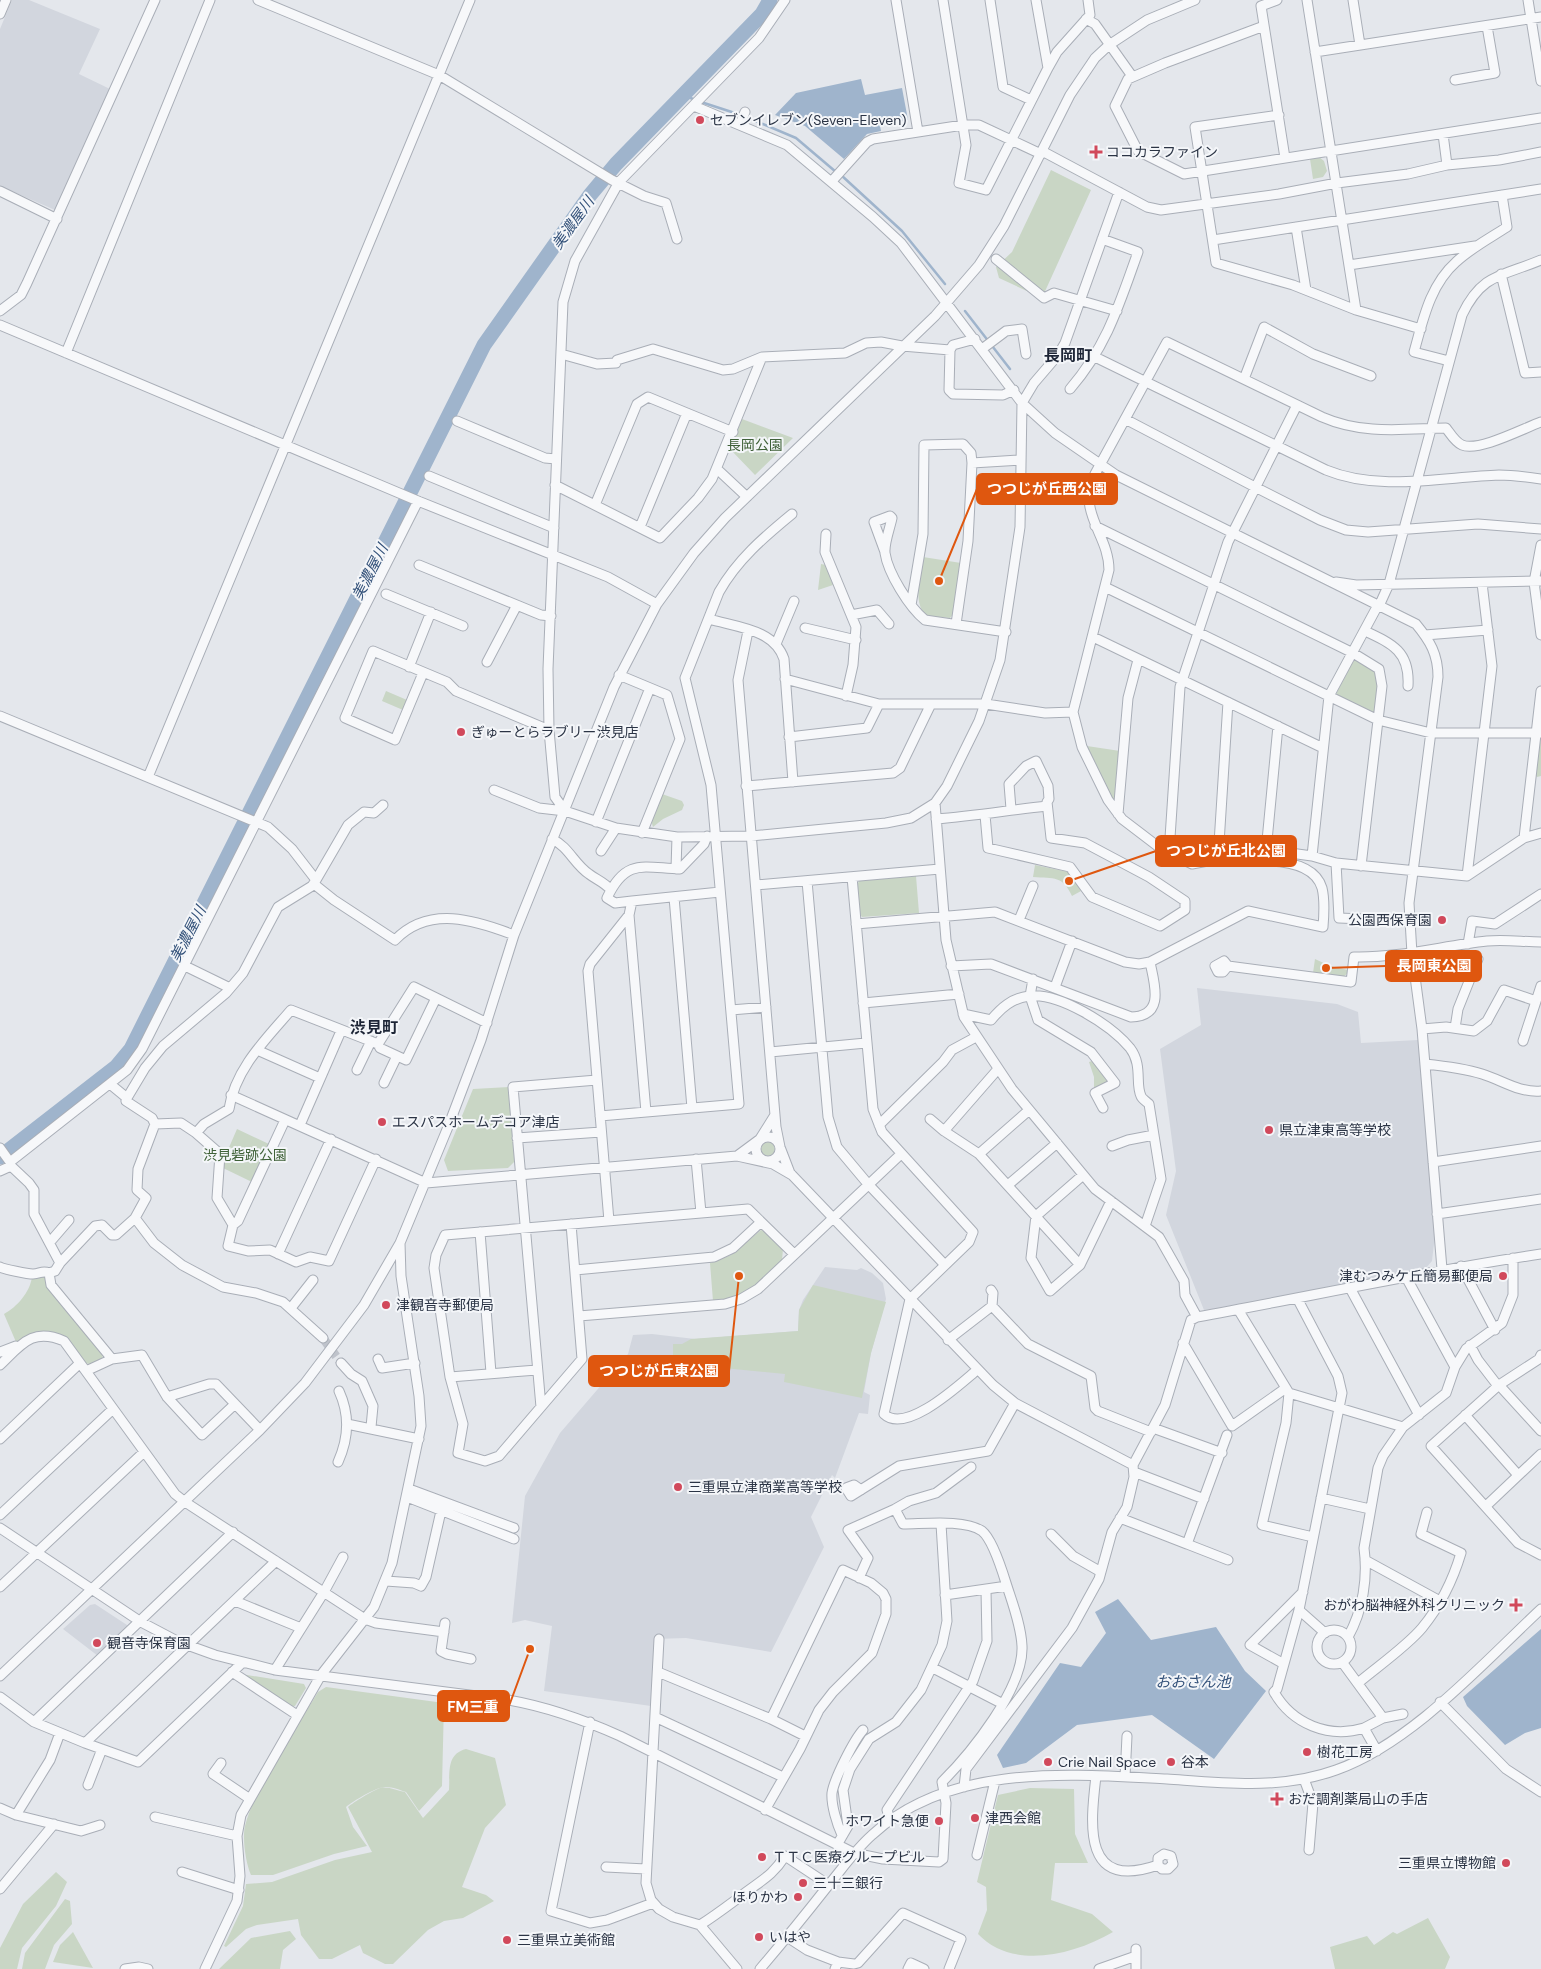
<svg xmlns="http://www.w3.org/2000/svg" width="1541" height="1969" viewBox="0 0 1541 1969" font-family="'DM Sans','Noto Sans JP',sans-serif">
  <rect width="100%" height="100%" fill="#e4e7ec"/>
  <!-- built -->
  <path fill="#d2d6de" d="M12,0h17l71,29 -21,45 31,15 -55,121 -55,-24v-157z
    M1197,988l140,16 21,8 3,31 57,-3 17,195 -3,26 -7,8 -187,37 -34,4 -38,-95 10,-44 -16,-122 41,-24z
    M825,1267l32,3 4,-2 11,5 11,10 3,16 -15,54 -7,39 6,3 -2,19 -9,-1 -24,65 -3,-3 -21,42 13,30 -53,105 -85,-14 -31,1 -4,67 -107,-15 8,-65 -27,-6 -13,3 13,-127 35,-63 68,-79 5,-19 19,-1 43,5 103,-8 1,-21 4,-10z
    M95,1604l32,21 1,3 -30,28 -35,-27 27,-24z"/>
  <!-- green -->
  <path fill="#c9d6c5" d="M1319,157l5,4 3,10 -4,6 -10,2 -3,-20z
    M1051,170l40,20 -49,108 -43,-20 -3,-11 16,-15z
    M742,419l51,19 -38,37 -25,-26z
    M923,557l38,6 -7,50 -4,5 -24,-2c-14,-15 -5,-40 -3,-59z
    M821,564l5,1 7,20 -15,5z
    M1359,659l18,12 2,15 -4,26 -3,2 -34,-17 -2,-3 18,-34z
    M386,691l21,9 -4,10 -21,-9z
    M1541,737v39l-4,1 -2,-2z
    M1087,746l33,5 -3,47 -5,1z
    M662,794l20,7 2,4 -2,5 -19,9 -10,8 -2,-7z
    M1035,865l34,7 12,19 -9,5c-10,-21 -17,-17 -39,-19z
    M916,876l3,37 -57,4c-5,-7 -8,-28 -3,-36z
    M1315,959l15,7 18,4v3l-5,4 -30,-4z
    M1092,1061l16,21 -14,8v-13l-5,-15z
    M509,1087l6,74 -7,7 -60,3 -4,-11 29,-71z
    M237,1129l32,15 -17,38 -29,-14 1,-9z
    M761 1149a7 7 0 1 1 14 0a7 7 0 1 1-14 0Z
    M761,1230l4,1 18,18 -1,11c-20,20 -39,40 -69,41l-3,-38 21,-8z
    M44,1274l6,14 53,66 -1,6 -12,4 -7,-1 -17,-24 -36,-4 -14,7 -12,-28c13,-7 26,-22 28,-37z
    M813,1285l73,17 -15,51 -9,45 -78,-16 1,-8 -112,-11v-19h9l9,-5 107,-8 1,-21z
    M241,1674l63,10 2,4 -11,18 -5,1z
    M326,1687l118,16 -2,83 -23,25 -13,-19c-6,-2 -13,-5 -20,-5 -8,-1 -33,14 -40,20l7,20 14,19 -33,8 -61,21h-22c-5,-11 -9,-36 -6,-49 10,-40 51,-97 73,-134z
    M466,1749l29,9 11,47 -21,23 -23,59 24,8 8,6 -31,17 -19,3 -16,9 -35,34h-8l-22,-11 -3,-8 -28,14h-13l-18,-24 -3,-16 -41,6 -11,4 -20,18 -2,-1 19,-40 3,-22 26,-2 63,-22 37,-8 -24,-45c6,-5 24,-16 32,-19 8,-2 18,3 25,4l18,26 26,-28c1,-17 -3,-36 17,-41z
    M1030,1788l44,1 1,45 13,29h-33l-4,37 41,14 21,18c-43,25 -102,37 -135,2l9,-24 -1,-23 -9,-5 21,-87z
    M56,1872l11,10 -11,24 -34,42 -5,21h-17v-21l23,-44z
    M65,1899l5,2 2,23 -18,21 -9,24h-23l3,-16z
    M1428,1918l22,39 -5,12h-110l-5,-22 37,-11 7,9 19,-13 4,2z
    M290,1931l6,8 -13,11 -3,19h-61l32,-31z
    M73,1932l20,36 -40,-6 7,-17z"/>
  <!-- water -->
  <path fill="#9fb4cc" d="M861,79l4,16 37,-7 6,32 -28,6 1,5 -14,3 -23,25 -39,-33 -30,-11 21,-22z
    M1118,1599l33,41 65,-13 29,44 21,20 -52,68 -62,-44 -75,10 -51,38 -23,5 -6,-13 63,-92 21,4 25,-34 -11,-21z
    M1541,1629v99l-16,5 -20,12 -38,-39 -4,-9z"/>
  <g fill="none" stroke-linecap="round" stroke-linejoin="round">
    <!-- stream -->
    <path stroke="#9fb4cc" stroke-width="2.5" d="M682,95l14,5
      M701,102l40,13
      M746,117l50,21 40,34
      M841,175l61,56 43,53
      M965,311l45,58"/>
    <!-- river -->
    <path stroke="#9fb4cc" stroke-width="15" d="M0,1157l116,-90 15,-18 353,-704 106,-150 26,-31 146,-150 8,-14"/>
    <!-- minor-tunnel -->
    <path stroke="#bfc3cb" stroke-width="9" stroke-dasharray="9 4.5" stroke-linecap="butt" d="M323,1338l18,25"/>
    <!-- minor casing -->
    <g stroke="#a9aeb7" stroke-width="11">
      <path id="minor" d="M258,0l181,75 173,105 32,16 22,7 11,36
        M896,0l22,132
        M943,0l23,145 -7,38 27,7 62,-122 9,-16 33,-37 -2,-15
        M990,0l13,87 28,13
        M1036,0l12,68
        M1277,0l-16,6 24,152
        M1353,0l7,45
        M1528,0l13,81
        M0,14l6,-14
        M1086,19l9,5 37,52
        M1264,26l-99,37 -37,16 -13,27 23,45 46,23 357,-56
        M1315,52l226,-35
        M1455,80l40,-7 -8,-47
        M694,106l93,39 86,72 28,26 121,160 33,30 61,42 300,149c14,17 22,30 22,53l-29,226 3,51 10,75 20,240
        M1279,115l-84,12 21,136 77,22 63,25 -49,-310
        M740,124l5,-12
        M1443,134l4,31
        M1042,151l105,56 14,3 118,-16 58,-11 71,-9 39,-9 52,-5 42,-8
        M832,181l35,-39 6,-3 90,-14h16l62,29
        M0,191l57,28
        M1296,227l10,63
        M1213,240l328,-51
        M996,259l48,39 10,-5 63,18
        M1349,265l126,-19
        M1501,274l24,99 16,-1
        M1356,310l65,19
        M0,311l21,-16 6,-12 128,-283
        M0,325l418,176 190,76 49,27
        M982,349l24,-18 16,-2 4,25
        M950,350l-1,40 4,4 50,1 11,-5
        M66,353l144,-353
        M561,354l36,10 19,-1 1,-3 36,-11 70,21 10,-1 29,-12 83,-4 21,-10 15,-1 21,4 48,4 3,-5 22,-6
        M1095,357l231,113c53,22 117,7 173,5 14,0 28,2 42,4
        M1449,361l-35,-9c9,-32 16,-67 42,-90 15,-14 34,-24 51,-35l-5,-32
        M1244,379l20,-52 49,27 58,22
        M1070,389c37,-43 49,-84 68,-137l-36,-13
        M1125,419l130,68 65,33 26,10 22,2 110,-8 63,5
        M457,421l88,37 11,1
        M1541,422c-17,6 -62,30 -79,23 -7,-3 -12,-12 -16,-17 -43,1 -83,7 -124,-11l-155,-75 -72,132c-19,39 14,60 14,96l-36,142 9,35 26,53 14,19 38,29 32,16 63,-12 21,-1 36,5 24,7 131,13 57,-38 17,-5
        M717,469l30,28
        M429,476l125,52
        M555,485l105,53 38,-40 14,-19 50,-122
        M595,505l42,-101 11,-7 85,35
        M1095,526l258,127 26,16 3,17 -21,180
        M640,527l47,-114
        M826,534l-1,18 31,75 -3,38 -7,31
        M1541,545l-7,37 7,53
        M885,552l-11,-30 16,-6 2,2c-2,10 -8,25 -7,35 3,20 24,54 40,67l81,12
        M419,565l122,50 10,1
        M1336,582l20,3 185,-4
        M1107,588l271,132 53,13h110
        M386,594l77,32
        M911,605l12,-71 1,-89 39,-1 8,9 1,10 48,-3
        M1379,606l10,-22 73,-269c20,-42 41,-39 79,-55
        M851,615l26,-5 12,14
        M709,619c27,8 65,10 75,40l9,123
        M956,624l12,-83 4,-78
        M805,628l51,12
        M748,631l-10,49 38,447 4,20 10,26
        M1365,631c28,13 45,21 43,55
        M1425,635l63,-5
        M1093,637l230,111
        M776,644l18,-43
        M487,662l30,-57
        M409,667l22,-55
        M423,673l-28,67 -50,-22 28,-67 74,31 9,9 93,39
        M619,675l48,20 13,44 -38,94
        M785,679l94,25h107l59,9 28,-1
        M0,716l268,111 24,22 24,31 -4,6 -34,21 -35,66 -17,20 -63,53 -18,22 -18,30
        M789,737l78,-9 12,-24
        M148,777l322,-777
        M746,786l147,-13 7,-5 30,-62
        M494,790l45,18 26,3 51,17 61,9 74,-1 135,-13 25,-5 24,-15 12,-17 32,-65 21,-61 20,-133 2,-124 12,-20 24,-28 7,-12 54,-151
        M935,803l11,137 18,77 48,72 83,100 64,48 25,44 1,14 12,22
        M565,811l-10,-14 -6,-67 -1,-61 15,-367 12,-41 44,-79 140,-144 26,-38
        M1118,814l10,-116 10,-38
        M985,815l3,33 82,19 22,30 68,29 25,-16v-9l-36,-24 -64,-34 -34,-5 -4,-36 2,-3 -1,-13 -12,-25 -10,5 -17,18 2,25
        M936,819c38,-3 74,-9 111,-13
        M596,822l54,-134
        M1524,838l17,-147
        M552,839c17,8 22,25 37,35 8,6 15,8 22,16
        M601,851l15,-23
        M1266,851l12,-125
        M1169,853l11,-166 48,-145 69,-137
        M1312,856l17,-160 49,-91
        M1218,859l10,-157
        M1336,863l3,55 71,3
        M676,869l1,-32
        M1467,876l25,-210 -10,-83
        M852,877l21,232 9,23 91,100 -4,10 -59,57 -26,115c22,21 76,-30 93,-44
        M316,880l32,-55 16,-13 10,1 9,-8
        M807,881l21,236 9,30 31,37 77,81
        M314,884l20,16 61,40c34,-35 80,-20 119,-5
        M756,885l184,-16
        M674,897l18,211
        M632,901l-17,2 -8,-5c19,-41 38,-30 73,-29l24,-25 3,-8
        M1019,920l14,-34
        M856,924l139,-12 130,50 14,2 11,-2 98,-51 75,16c1,-12 2,-27 -1,-39 -8,-27 -49,-28 -71,-27l-1,-8
        M1468,944l4,-23 23,3 46,-30
        M185,966l45,22
        M951,966l40,-2 140,53c35,-1 23,-34 19,-55
        M1228,966l-4,-5 -9,5 3,6h5l5,-6 123,16 3,-25c45,1 88,-11 133,-16 18,-2 36,1 54,1
        M1033,979l-3,17 8,24 53,32 24,31 -20,10 8,15
        M1055,987l17,-46
        M863,1003l96,-9
        M731,1010l35,-3
        M963,1014l28,6c10,-12 21,-22 38,-24 30,-4 82,29 101,52 13,17 5,36 11,48 1,3 6,6 8,8l12,75 -16,47
        M1455,1028l3,-19 20,-50
        M1422,1029l24,-2 28,4 13,-10 17,-31 32,11
        M1523,1041l18,-55
        M378,1044l2,4 26,12 30,-62
        M257,1050l63,28
        M770,1052l96,-9
        M1425,1064c19,2 38,4 57,10 20,6 37,19 59,17
        M998,1069l-54,62 35,23 101,111
        M357,1070l14,-29
        M384,1083l13,-27
        M110,1084l17,14 -1,3 26,17 3,6 26,-1 15,10
        M231,1095l195,88 311,-27 36,8 19,11 201,210 22,18 118,62
        M646,1112l-17,-197 3,-14 88,-9
        M600,1116l139,-12 -28,-319 -26,-107 34,-86c18,-32 45,-55 73,-78
        M930,1119l14,12
        M285,1120l-47,101 -5,4 -5,21 20,5 22,-1 26,12 14,-5 19,4 47,-102
        M155,1124l-17,45 -1,21 9,8 -11,20 19,25 28,22 41,22 33,6 27,9 40,36
        M300,1125l41,-94
        M879,1125l64,-63 9,-12 24,-13
        M756 1149a12 12 0 1 1 24 0a12 12 0 1 1-24 0Z
        M517,1138l84,-6
        M1112,1146l16,-6 26,-5
        M0,1148l10,14
        M979,1154l49,-43
        M737,1156l23,-17 15,-24
        M696,1159l5,54
        M1433,1162l108,-16
        M11,1166l18,17 5,7v24l26,49 -5,8 -6,2 2,12 61,74
        M0,1171l11,-5 -1,-4 117,-92 15,-21 276,-548
        M1083,1175l-47,41 -5,42 19,33 30,-26 31,-64
        M1008,1185l49,-42
        M1437,1214l104,-15
        M609,1221l-21,-250 2,-7 39,-49
        M571,1224l11,135 -83,97 -14,5 -27,-8 5,-29 -13,-47 -16,-109 2,-13 9,-20 303,-26 46,45
        M233,1225l-16,-27 3,-44 -24,-21 8,-9 25,-15c6,-40 37,-70 62,-99l87,34 36,-57 73,36
        M480,1232l11,141
        M50,1242l19,-22
        M278,1254l53,-115
        M60,1263l35,-37 7,-1 10,10h4l19,-17
        M1461,1266l34,64
        M0,1267c3,2 28,7 33,7 7,0 9,-4 16,-1
        M575,1270l139,-13 19,-9 28,-26
        M1406,1277l49,90
        M1350,1288l69,127
        M991,1290l2,3 -1,13
        M1297,1298l41,78 4,17 -43,217 -22,79 -3,3c18,32 55,47 90,36l13,23
        M291,1308l22,-28
        M1239,1311l50,82 -3,30 -24,102 51,12
        M579,1316l146,-12 16,-5 17,-10 143,-135
        M948,1340l44,-34 36,38 63,32 4,32 3,3 53,21
        M1183,1343l49,83 54,-38
        M1470,1345l8,15 20,26
        M0,1352l16,-6
        M1541,1355l-2,4 -40,26 -68,61 87,97 23,12
        M378,1359l4,9 33,-5
        M341,1363l10,11 11,7 11,25 -2,21
        M0,1365c21,-20 32,-38 64,-24l111,153 10,8 180,117 11,4 68,9
        M86,1371l26,-12 30,-4 25,42 35,38 33,-31
        M450,1377l87,-7
        M1499,1385l42,46
        M1289,1393l114,34
        M167,1397l42,-13h7l44,46
        M541,1407l-28,-320 84,-7
        M1465,1415l53,60
        M347,1424l72,15
        M1153,1428l69,25
        M0,1439l79,-75
        M338,1462c11,-24 12,-47 1,-71
        M1134,1472l70,27
        M409,1489l105,39
        M861,1490l-7,-5 -8,3 5,8 48,-30 89,-15 27,-48
        M407,1497l107,42
        M1321,1498l49,11
        M1486,1506l55,-52
        M895,1509l14,-8 27,-8 35,-26
        M0,1515l113,-106
        M1120,1518l67,26 40,-109
        M0,1528l141,94 38,20 36,13 60,15 233,30c40,7 76,20 112,36l234,117 29,6 56,3 4,-3 3,-56 -4,-21c29,-29 82,-94 80,-136 -1,-21 -10,-44 -16,-63 -4,-13 -14,-44 -24,-52 -18,-12 -58,-7 -79,-7l-8,-15 -47,21 20,28 -9,20
        M1051,1534l22,22 28,16
        M1187,1544l41,16
        M1365,1560l75,41
        M386,1581l28,2 7,3 5,-9 15,-66
        M0,1587l144,-135
        M945,1595l62,-9
        M235,1601l66,27
        M1299,1610l26,23
        M445,1623l-4,28 6,3 24,5
        M1317 1647a17 17 0 1 1 34 0a17 17 0 1 1-34 0Z
        M1348,1637c15,-27 20,-59 16,-89l14,-80 5,-12 20,-29 43,-34 9,-26 11,-18 36,-26 11,-28v-37
        M659,1639l-13,244 5,17 8,9 14,8 27,8 37,44
        M1342,1662l41,56
        M1284,1664l-34,-19 53,-53
        M933,1668l70,36
        M275,1670l49,-78 19,-35
        M232,1672l65,43
        M658,1672l113,47 34,17
        M0,1676l260,-246 45,-47 59,-78 36,-62 48,-116 33,-87 33,-105 100,-248 43,-83 37,-51 31,-35 210,-202 44,-51 25,-39 66,-131 25,-37 14,-13 38,-25 48,-20
        M1358,1683c19,-16 49,-37 64,-55 18,-22 31,-48 39,-75l-40,-19 6,-22
        M0,1697l34,25 51,21 191,-182
        M1440,1702l66,67 35,23
        M655,1717l128,60
        M34,1722l199,-190
        M590,1722l-39,189 39,12 17,-3 46,-17
        M1364,1728l19,-10 20,-4
        M85,1743l53,19 104,-99
        M221,1763l-8,11 37,25
        M1096,1776c-6,51 -13,115 62,89
        M1125,1777l2,-41
        M1304,1779l9,24 -4,47
        M88,1785l14,-36
        M964,1787l2,-18 106,-141 27,-49 13,-47 15,-25 7,-30 -1,-12 32,-60 26,-85 6,-3c115,-21 229,-46 344,-63
        M0,1808l16,7 65,16 19,-6
        M765,1810l35,-61 19,-39 14,-18 39,-39 14,-39v-15l-3,-6 -12,-10 -28,-13 -72,149
        M16,1815l34,-55 10,-27
        M155,1817l82,19
        M890,1820l-3,-10 86,-129 14,-40 -1,-51
        M842,1835c-5,-11 -11,-30 -10,-42 2,-14 22,-53 31,-63
        M837,1845l11,-19 -5,-36 7,-21 19,-30 27,-17 25,-32 21,-45 5,-24 -6,-97
        M1164,1854l7,2 2,8 -5,5h-6l-4,-4v-7z
        M977,1855l18,-74
        M606,1867l40,2
        M182,1872l57,18
        M0,1889l54,-65
        M700,1925c16,-10 30,-21 45,-32 17,-13 28,-18 40,-37l44,29
        M787,1937l20,13 31,12
        M125,1969l14,-2 9,2
        M205,1969l32,-68 3,-25 -3,-40 4,-21 80,-140 53,-68 18,-44 29,-137 -2,-30 -18,-120 -1,-33
        M760,1969c23,-27 45,-54 67,-82 15,-18 28,-37 45,-52 78,-72 198,-61 295,-56 57,4 114,11 169,-9 76,-27 146,-106 205,-161
        M835,1969l3,-7 16,2 4,-1 45,-50 58,26 -12,30
        M908,1969l3,-6 13,6
        M1099,1969l37,-13
        M1136,1969v-20"/>
    </g>
    <!-- minor -->
    <use href="#minor" stroke="#f7f8fa" stroke-width="9"/>
  </g>
  <!-- markers -->
  <g fill="#d1495b" stroke="#f4f6f9" stroke-width="2">
    <circle cx="700" cy="120" r="5"/>
    <path d="M1093.5 144.5h5v5h5v5h-5v5h-5v-5h-5v-5h5z"/>
    <circle cx="461" cy="732" r="5"/>
    <circle cx="1442" cy="920" r="5"/>
    <circle cx="382" cy="1122" r="5"/>
    <circle cx="1269" cy="1130" r="5"/>
    <circle cx="1503" cy="1276" r="5"/>
    <circle cx="386" cy="1305" r="5"/>
    <circle cx="678" cy="1487" r="5"/>
    <path d="M1513.5 1597.5h5v5h5v5h-5v5h-5v-5h-5v-5h5z"/>
    <circle cx="97" cy="1643" r="5"/>
    <circle cx="1307" cy="1752" r="5"/>
    <circle cx="1048" cy="1762" r="5"/>
    <circle cx="1171" cy="1762" r="5"/>
    <path d="M1274.5 1791.5h5v5h5v5h-5v5h-5v-5h-5v-5h5z"/>
    <circle cx="975" cy="1818" r="5"/>
    <circle cx="939" cy="1821" r="5"/>
    <circle cx="762" cy="1857" r="5"/>
    <circle cx="1506" cy="1863" r="5"/>
    <circle cx="803" cy="1883" r="5"/>
    <circle cx="798" cy="1897" r="5"/>
    <circle cx="759" cy="1937" r="5"/>
    <circle cx="507" cy="1940" r="5"/>
  </g>
  <g text-anchor="middle" stroke-width="4" stroke-linejoin="round" paint-order="stroke">
    <!-- poi labels -->
    <g font-size="14" fill="#2b3445" stroke="#f4f6f9" text-anchor="start">
      <text x="710" y="125">セブンイレブン(Seven-Eleven)</text>
      <text x="1106" y="157">ココカラファイン</text>
      <text x="471" y="737">ぎゅーとらラブリー渋見店</text>
      <text x="1432" y="925" text-anchor="end">公園西保育園</text>
      <text x="392" y="1127">エスパスホームデコア津店</text>
      <text x="1279" y="1135">県立津東高等学校</text>
      <text x="1493" y="1281" text-anchor="end">津むつみケ丘簡易郵便局</text>
      <text x="396" y="1310">津観音寺郵便局</text>
      <text x="688" y="1492">三重県立津商業高等学校</text>
      <text x="1505" y="1610" text-anchor="end">おがわ脳神経外科クリニック</text>
      <text x="107" y="1648">観音寺保育園</text>
      <text x="1317" y="1757">樹花工房</text>
      <text x="1058" y="1767">Crie Nail Space</text>
      <text x="1181" y="1767">谷本</text>
      <text x="1288" y="1804">おだ調剤薬局山の手店</text>
      <text x="985" y="1823">津西会館</text>
      <text x="929" y="1826" text-anchor="end">ホワイト急便</text>
      <text x="772" y="1862">ＴＴＣ医療グループビル</text>
      <text x="1496" y="1868" text-anchor="end">三重県立博物館</text>
      <text x="813" y="1888">三十三銀行</text>
      <text x="788" y="1902" text-anchor="end">ほりかわ</text>
      <text x="769" y="1942">いはや</text>
      <text x="517" y="1945">三重県立美術館</text>
    </g>
    <!-- park labels -->
    <g font-size="14" fill="#3f6138" stroke="#f4f6f9">
      <text x="755" y="450">長岡公園</text>
      <text x="245" y="1160">渋見砦跡公園</text>
    </g>
    <!-- water labels -->
    <g font-size="15" font-style="italic" fill="#34527a" stroke="#f4f6f9">
      <text transform="translate(573 223) rotate(-54)" y="5">美濃屋川</text>
      <text transform="translate(370 572) rotate(-63)" y="5">美濃屋川</text>
      <text transform="translate(188 934) rotate(-63)" y="5">美濃屋川</text>
      <text x="1193" y="1687">おおさん池</text>
    </g>
    <!-- quarter labels -->
    <g font-size="16" font-weight="bold" fill="#1d2536" stroke="#f4f6f9">
      <text x="1068" y="361">長岡町</text>
      <text x="374" y="1033">渋見町</text>
    </g>
  </g>
  <!-- callouts -->
  <path fill="none" stroke="#df570f" stroke-width="2" d="M939 581L977 489M1069 881L1156 851M1326 968L1386 966M739 1276L729 1371M530 1649L509 1706"/>
  <g fill="#df570f" stroke="#f4f6f9" stroke-width="2">
    <circle cx="939" cy="581" r="5"/>
    <circle cx="1069" cy="881" r="5"/>
    <circle cx="1326" cy="968" r="5"/>
    <circle cx="739" cy="1276" r="5"/>
    <circle cx="530" cy="1649" r="5"/>
  </g>
  <g fill="#df570f" stroke="#df570f" stroke-width="2">
    <rect x="977" y="474" width="140" height="30" rx="5"/>
    <rect x="1156" y="836" width="140" height="30" rx="5"/>
    <rect x="1386" y="951" width="95" height="30" rx="5"/>
    <rect x="589" y="1356" width="140" height="30" rx="5"/>
    <rect x="438" y="1691" width="71" height="30" rx="5"/>
  </g>
  <g font-size="15" text-anchor="middle" font-weight="bold" fill="#fff">
    <text x="1047" y="494">つつじが丘西公園</text>
    <text x="1226" y="856">つつじが丘北公園</text>
    <text x="1434" y="971">長岡東公園</text>
    <text x="659" y="1376">つつじが丘東公園</text>
    <text x="473" y="1712">FM三重</text>
  </g>
</svg>
